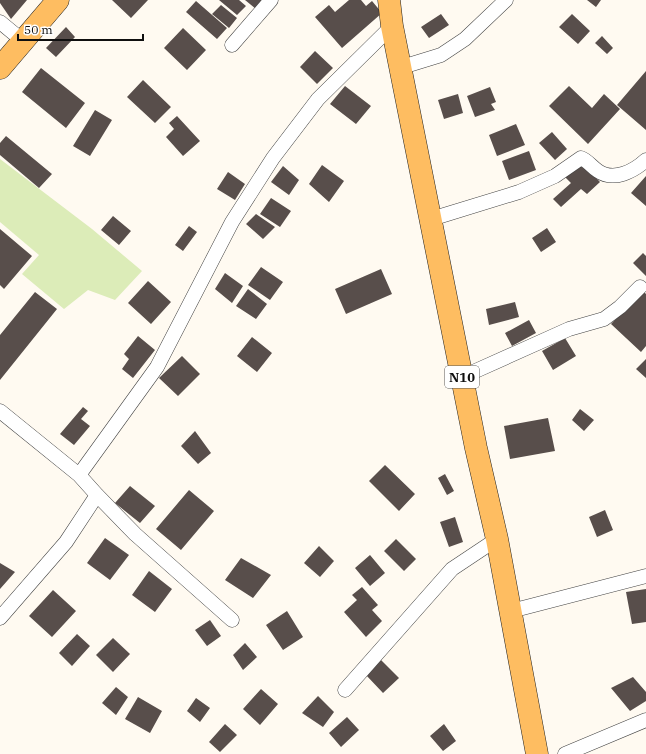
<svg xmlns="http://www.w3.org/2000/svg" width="646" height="754" viewBox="0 0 646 754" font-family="'IBM Plex Serif',serif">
  <rect width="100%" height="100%" fill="#fffaf1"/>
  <!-- green -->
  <path fill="#dcecb8" d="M0,159l92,70 50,42 -27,29 -27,-10 -24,19 -42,-35 17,-19 -39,-33z"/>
  <!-- building -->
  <path fill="#584e4b" d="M0,0h27l-16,19 -11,-16z
    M112,0h36l-17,18z
    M219,0h20l7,6 -9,9z
    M245,0h18l-7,9z
    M349,0h12l5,6 6,-5 10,12 -40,35 -27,-31 14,-12 6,7z
    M587,0h14l-5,7z
    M196,1l31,27 -10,11 -31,-27z
    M221,5l16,13 -8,10 -17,-14z
    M441,14l8,11 -20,13 -8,-11z
    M572,14l18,17 -12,13 -19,-17z
    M66,27l9,10 -19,20 -10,-9z
    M183,28l23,22 -19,20 -23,-22z
    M602,36l11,12 -6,6 -12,-11z
    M315,51l18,17 -16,16 -17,-17z
    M41,68l44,35 -19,25 -44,-36z
    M646,71v59l-29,-25z
    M143,80l28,27 -16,16 -28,-26z
    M345,86l26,20 -15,18 -26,-20z
    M569,86l23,22 12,-14 16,15 -32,35 -39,-38z
    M490,87l6,15 -5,2 4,6 -20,7 -8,-21z
    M458,94l5,19 -19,6 -6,-19z
    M95,110l17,10 -22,36 -17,-10z
    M177,116l23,25 -17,15 -17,-19 8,-8 -5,-6z
    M516,124l9,21 -28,11 -8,-21z
    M552,132l15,17 -12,11 -16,-17z
    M6,136l46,38 -13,14 -39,-33v-12z
    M529,151l7,19 -27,10 -7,-19z
    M580,161l20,21 -13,12 -6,-5 -20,18 -8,-8 18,-16 -7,-7z
    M322,165l22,16 -15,21 -20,-18z
    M283,166l16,14 -10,15 -18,-13z
    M228,172l17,12 -10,16 -18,-11z
    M646,176v30l-15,-13z
    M271,198l20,13 -11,16 -20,-13z
    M256,214l19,13 -12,12 -17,-15z
    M113,216l18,15 -12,14 -18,-15z
    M189,226l8,6 -14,19 -8,-6z
    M547,228l9,14 -15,10 -9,-14z
    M0,229l32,27 -28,33 -4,-4z
    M643,253l3,3v20l-13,-13z
    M261,267l22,15 -13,18 -22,-15z
    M381,269l11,25 -46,20 -11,-25z
    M225,273l18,13 -11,17 -17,-14z
    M148,281l23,21 -20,22 -23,-21z
    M248,289l19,15 -11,15 -20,-13z
    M642,290l4,4v52l-5,6 -30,-28z
    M35,292l22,17 -57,71v-45z
    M515,302l4,15 -30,8 -3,-16z
    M529,320l7,13 -24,13 -7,-13z
    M138,336l17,14 -22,28 -11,-9 7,-10 -5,-5z
    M252,337l20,16 -15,19 -20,-16z
    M565,338l11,18 -23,14 -11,-19z
    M182,356l18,18 -22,22 -19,-18z
    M646,359v19l-10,-9z
    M83,407l5,4 -7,8 9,7 -16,19 -14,-11z
    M580,409l14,11 -10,11 -12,-11z
    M548,418l7,33 -45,8 -6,-33z
    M195,431l16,22 -13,11 -17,-18z
    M385,465l30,29 -16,17 -30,-30z
    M445,474l9,17 -7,4 -9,-17z
    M130,486l25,20 -15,17 -25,-20z
    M189,490l25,21 -33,39 -25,-21z
    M605,510l8,20 -16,7 -8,-20z
    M455,517l8,25 -14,5 -9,-25z
    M105,538l24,17 -19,25 -23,-17z
    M396,539l20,20 -12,12 -20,-20z
    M319,546l15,15 -14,16 -16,-14z
    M370,555l15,18 -15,13 -15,-18z
    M241,558l30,17 -18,23 -28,-18z
    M0,563l15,9 -15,17z
    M149,571l23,18 -17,23 -23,-17z
    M362,587l16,18 -6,5 10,11 -16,16 -22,-25 13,-12 -5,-5z
    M646,589v33l-14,2 -6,-32z
    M53,590l23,21 -24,26 -23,-21z
    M287,611l16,26 -20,13 -17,-25z
    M210,620l11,16 -14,10 -12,-16z
    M77,634l13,12 -18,20 -13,-13z
    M113,638l17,16 -17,18 -17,-17z
    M245,643l12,14 -14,13 -10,-15z
    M381,660l18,18 -16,15 -17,-18z
    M633,677l13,15v9l-16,10 -19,-23z
    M116,687l12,10 -12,18 -14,-12z
    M261,689l17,15 -18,21 -17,-16z
    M318,696l16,16 -11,15 -21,-14z
    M138,697l24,14 -12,22 -25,-14z
    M196,698l14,10 -10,14 -13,-11z
    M347,717l12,13 -18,17 -12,-14z
    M225,724l12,11 -17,17 -11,-10z
    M444,724l12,17 -13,10 -13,-15z"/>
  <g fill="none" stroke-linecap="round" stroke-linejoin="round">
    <!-- minor casing -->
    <g stroke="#424242" stroke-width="15">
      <path id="minor" d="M0,22l23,19
        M232,45l39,-45
        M402,67l39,-12 24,-16 41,-39
        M431,219l88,-27 36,-16 26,-18c6,2 11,9 17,13 16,11 36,0 48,-11
        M462,377l107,-48 35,-10 16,-12 20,-20
        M0,411l79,64 18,20 38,39 97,86
        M79,475l78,-108 75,-145 41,-64 45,-59 74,-73
        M511,611l135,-35
        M0,618l66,-76 31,-47
        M345,690l107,-121 45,-30
        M565,754l81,-34"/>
    </g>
    <!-- primary casing -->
    <g stroke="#202020" stroke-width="23">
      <path id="primary" d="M389,0l3,26 84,422 21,91 40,215
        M0,68l58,-68"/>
    </g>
    <!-- minor -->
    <use href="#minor" stroke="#fff" stroke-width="14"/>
    <!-- primary -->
    <use href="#primary" stroke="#febd61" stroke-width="22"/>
  </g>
  <g text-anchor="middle" stroke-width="4" stroke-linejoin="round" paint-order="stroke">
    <!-- shield labels -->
    <rect fill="#fff" stroke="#575757" stroke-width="1" x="445" y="366" width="34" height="22" rx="3"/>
    <g font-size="13" font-weight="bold" fill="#0f0f0f">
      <text x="462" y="382">N10</text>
    </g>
  </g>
  <!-- scale -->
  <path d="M18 34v6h125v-6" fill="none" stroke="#0f0f0f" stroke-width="2"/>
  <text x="24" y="34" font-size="12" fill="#0f0f0f" stroke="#ffffff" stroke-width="3" paint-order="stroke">50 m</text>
</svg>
